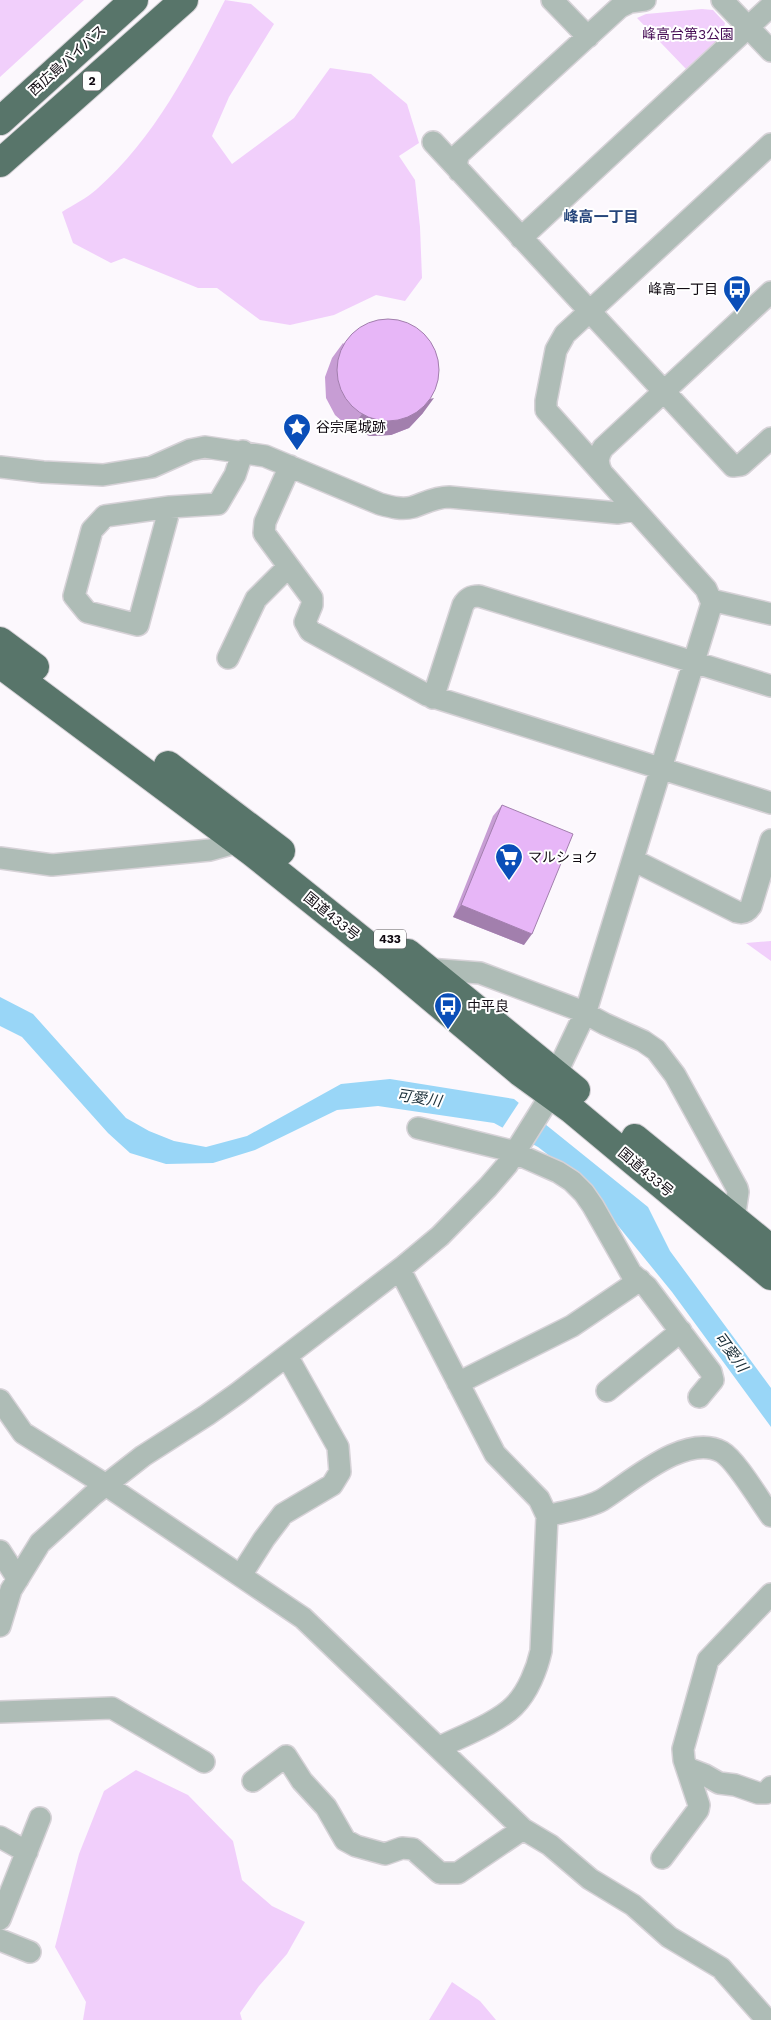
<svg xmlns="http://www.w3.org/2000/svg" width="771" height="2020" viewBox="0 0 771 2020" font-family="'Work Sans','Noto Sans JP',sans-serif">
  <rect width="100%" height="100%" fill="#fcf8fd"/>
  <!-- green -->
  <path fill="#f1cffb" d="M0,0h84l-84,77z
    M225,0l26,4 23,20 -45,73 -17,39 20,28 62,-46 36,-50 41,6 36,30 12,39 -20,13 16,24 5,47 2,51 -17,23 -29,-6 -42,20 -44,10 -30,-5 -43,-32h-19l-74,-30 -13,5 -38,-20 -11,-31c11,-7 25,-14 35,-23 57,-50 94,-122 128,-189z
    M702,9l11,1 12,13 -3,13 -36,33 -49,-51 9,-4z
    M771,941v20l-25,-18z
    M136,1770l52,25 45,46 9,39 30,26 33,16 -18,32 -28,32 -19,27 2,7h-159l3,-18 -31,-55 24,-93 25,-63z
    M452,1982l28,19 16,19h-67z"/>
  <!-- water -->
  <path fill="#99d6f7" d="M0,997l33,17 93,104 23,13 25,10 32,6 41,-11 94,-52 49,-5 124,20 134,108 22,44 101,137v39l-99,-135 -92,-113 -42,-32 -44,-24 -116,-17 -41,4 -82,40 -42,13 -47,1 -36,-11 -22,-20 -86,-96 -22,-11z"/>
  <!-- pier -->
  <path fill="#fcf8fd" d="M520,1101l14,11 -17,27 -16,-9z"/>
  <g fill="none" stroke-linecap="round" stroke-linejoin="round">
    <!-- minor casing -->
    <g stroke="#d6d2d7" stroke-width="24">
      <path id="minor" d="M552,0l36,37
        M722,0l49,51
        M433,142l300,324 8,-1 30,-27
        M459,171c-3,-7 -3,-11 1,-18l160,-146 10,-5 15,-2
        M521,238l250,-232
        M290,466l-25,56 -1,11 48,65v7l-7,17 5,9 117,64 344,108
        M0,467l43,5 60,3 49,-8 38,-17 15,-3 60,9 115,48c11,3 22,6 33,3 12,-4 22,-10 36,-10l169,16 17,-3
        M602,473l-56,-63v-9l10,-51 9,-16 206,-190
        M170,507l-32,118 -51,-13 -13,-16 18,-66 13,-14 65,-9 48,-3 17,-29 8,-24
        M711,600l60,14
        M228,658l28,-59 32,-32
        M433,698l30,-93c4,-7 8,-9 16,-9l292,90
        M0,858l52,7 158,-15 18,-5 18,-12
        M633,860l104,52c7,2 10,0 14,-6l20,-66
        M428,969l52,4 99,37 26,14 38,17 13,9 19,25 62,113 1,4 -4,27
        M550,1087l36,-76 126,-408 -6,-14 -104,-116c-5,-10 -5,-16 1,-25l168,-156
        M418,1128l90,22 50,22 14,9 12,12 9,13 38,67 16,14 64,85 2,8 -14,17
        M400,1270l95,184 44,45 8,17 -6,135c-4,18 -13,41 -27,55 -15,16 -54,31 -74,41
        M458,1383l114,-57 68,-46
        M607,1391l74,-60
        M0,1400l23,33 83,52 197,133 220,211 27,16 40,34 43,26 36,32 52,31 46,52
        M547,1516c17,-5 39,-7 55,-16 29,-18 84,-68 120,-48 14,8 38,49 49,64
        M0,1551l18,28
        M241,1575l23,-36 19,-25 49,-29 8,-13 -2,-25 -51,-91
        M0,1626l11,-36 29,-47 53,-48 50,-39 64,-41 31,-22 166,-127 36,-30 48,-49 19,-22 37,-59 6,-20
        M0,1712l112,-4 92,54
        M687,1768l18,7 14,8 16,2 23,8h8l5,-6
        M253,1781l33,-25 16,25 24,26 19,33 11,6 29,8 17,-6 11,1 27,24h18l65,-44
        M0,1837l27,15
        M662,1858l36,-48 1,-5 -15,-45 -1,-11 25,-89 63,-66
        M0,1919l40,-101
        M0,1940l30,12"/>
    </g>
    <!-- highway casing -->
    <g stroke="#d6d2d7" stroke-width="30">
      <path id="highway" d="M0,121l134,-121
        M0,163l184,-163
        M0,641l35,26
        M0,664l253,189 131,105 137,115 51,37 199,166
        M168,765l113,86
        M408,953l168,137
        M635,1138l136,111"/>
    </g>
    <!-- minor -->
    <use href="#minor" stroke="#aebcb6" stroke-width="21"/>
    <!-- highway -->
    <use href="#highway" stroke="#58756a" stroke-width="28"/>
  </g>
  <!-- wall -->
  <path fill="#c79dd4" d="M343,343l80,70 -14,15 -18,7 -21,1 -19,-7 -16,-14 -9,-17 -1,-21 7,-19z
    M502,805l22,140 -71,-28 40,-101z"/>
  <!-- shaded-wall -->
  <path fill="#a27fad" d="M434,398l-11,15 -14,15 -18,7 -21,1 -19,-7 11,-15z
    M461,905l71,29 -8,11 -71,-28z"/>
  <!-- building -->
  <path fill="#e7b6f7" stroke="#a27fad" d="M337 370a51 51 0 1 1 102 0a51 51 0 1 1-102 0Z
    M502,805l71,29 -41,100 -71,-29z"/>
  <!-- icons -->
  <defs>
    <g id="bus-pin" transform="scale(1.4375)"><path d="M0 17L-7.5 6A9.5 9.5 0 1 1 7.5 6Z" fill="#0a4eb8" stroke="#fff"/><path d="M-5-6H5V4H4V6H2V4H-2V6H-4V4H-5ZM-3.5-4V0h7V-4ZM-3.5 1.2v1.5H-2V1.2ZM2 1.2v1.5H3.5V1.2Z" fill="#fff"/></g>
    <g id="sight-pin" transform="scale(1.4375)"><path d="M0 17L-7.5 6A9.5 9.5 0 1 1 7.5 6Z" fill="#0a4eb8" stroke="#fff"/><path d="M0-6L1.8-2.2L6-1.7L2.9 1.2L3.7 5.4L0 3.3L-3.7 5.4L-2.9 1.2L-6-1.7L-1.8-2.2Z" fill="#fff"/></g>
    <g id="supermarket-pin" transform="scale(1.4375)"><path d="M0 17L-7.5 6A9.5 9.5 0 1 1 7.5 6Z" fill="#0a4eb8" stroke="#fff"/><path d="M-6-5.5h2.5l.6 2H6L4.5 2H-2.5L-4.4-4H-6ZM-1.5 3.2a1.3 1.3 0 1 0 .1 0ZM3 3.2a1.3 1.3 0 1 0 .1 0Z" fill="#fff"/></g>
  </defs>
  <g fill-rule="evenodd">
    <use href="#bus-pin" x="737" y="289"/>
    <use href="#sight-pin" x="297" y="427"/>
    <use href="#supermarket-pin" x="509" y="857"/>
    <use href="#bus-pin" x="448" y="1006"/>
  </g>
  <g text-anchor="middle" stroke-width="4" stroke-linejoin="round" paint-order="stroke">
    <!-- shield labels -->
    <g fill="#fff" stroke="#585459" stroke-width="1">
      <rect x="83" y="71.5" width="18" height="19" rx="4"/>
      <rect x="374" y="929.5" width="32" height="19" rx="4"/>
    </g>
    <g font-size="12" font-weight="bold" fill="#110b12">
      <text x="92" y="85">2</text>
      <text x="390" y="943">433</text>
    </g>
    <!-- park labels -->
    <g font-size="14" fill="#450b54" stroke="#fff">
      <text x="688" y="39">峰高台第3公園</text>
    </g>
    <!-- street labels -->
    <g font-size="14" fill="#110b12" stroke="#fff">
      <text transform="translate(67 60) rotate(-42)" y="5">西広島バイパス</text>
      <text transform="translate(332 916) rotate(39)" y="5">国道433号</text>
      <text transform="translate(646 1172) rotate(40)" y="5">国道433号</text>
    </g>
    <!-- poi labels -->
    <g font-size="14" fill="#110b12" stroke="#fff" text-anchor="start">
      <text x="718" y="294" text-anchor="end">峰高一丁目</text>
      <text x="316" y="432">谷宗尾城跡</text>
      <text x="528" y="862">マルショク</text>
      <text x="467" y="1011">中平良</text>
    </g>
    <!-- neighbourhood labels -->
    <g font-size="15" font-weight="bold" fill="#25457b" stroke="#fff">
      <text x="601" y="222">峰高一丁目</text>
    </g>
    <!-- water labels -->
    <g font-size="15" font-style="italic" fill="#1a2e38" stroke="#fff">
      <text transform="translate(419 1098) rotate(9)" y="5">可愛川</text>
      <text transform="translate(731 1352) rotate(54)" y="5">可愛川</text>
    </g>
  </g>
</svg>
